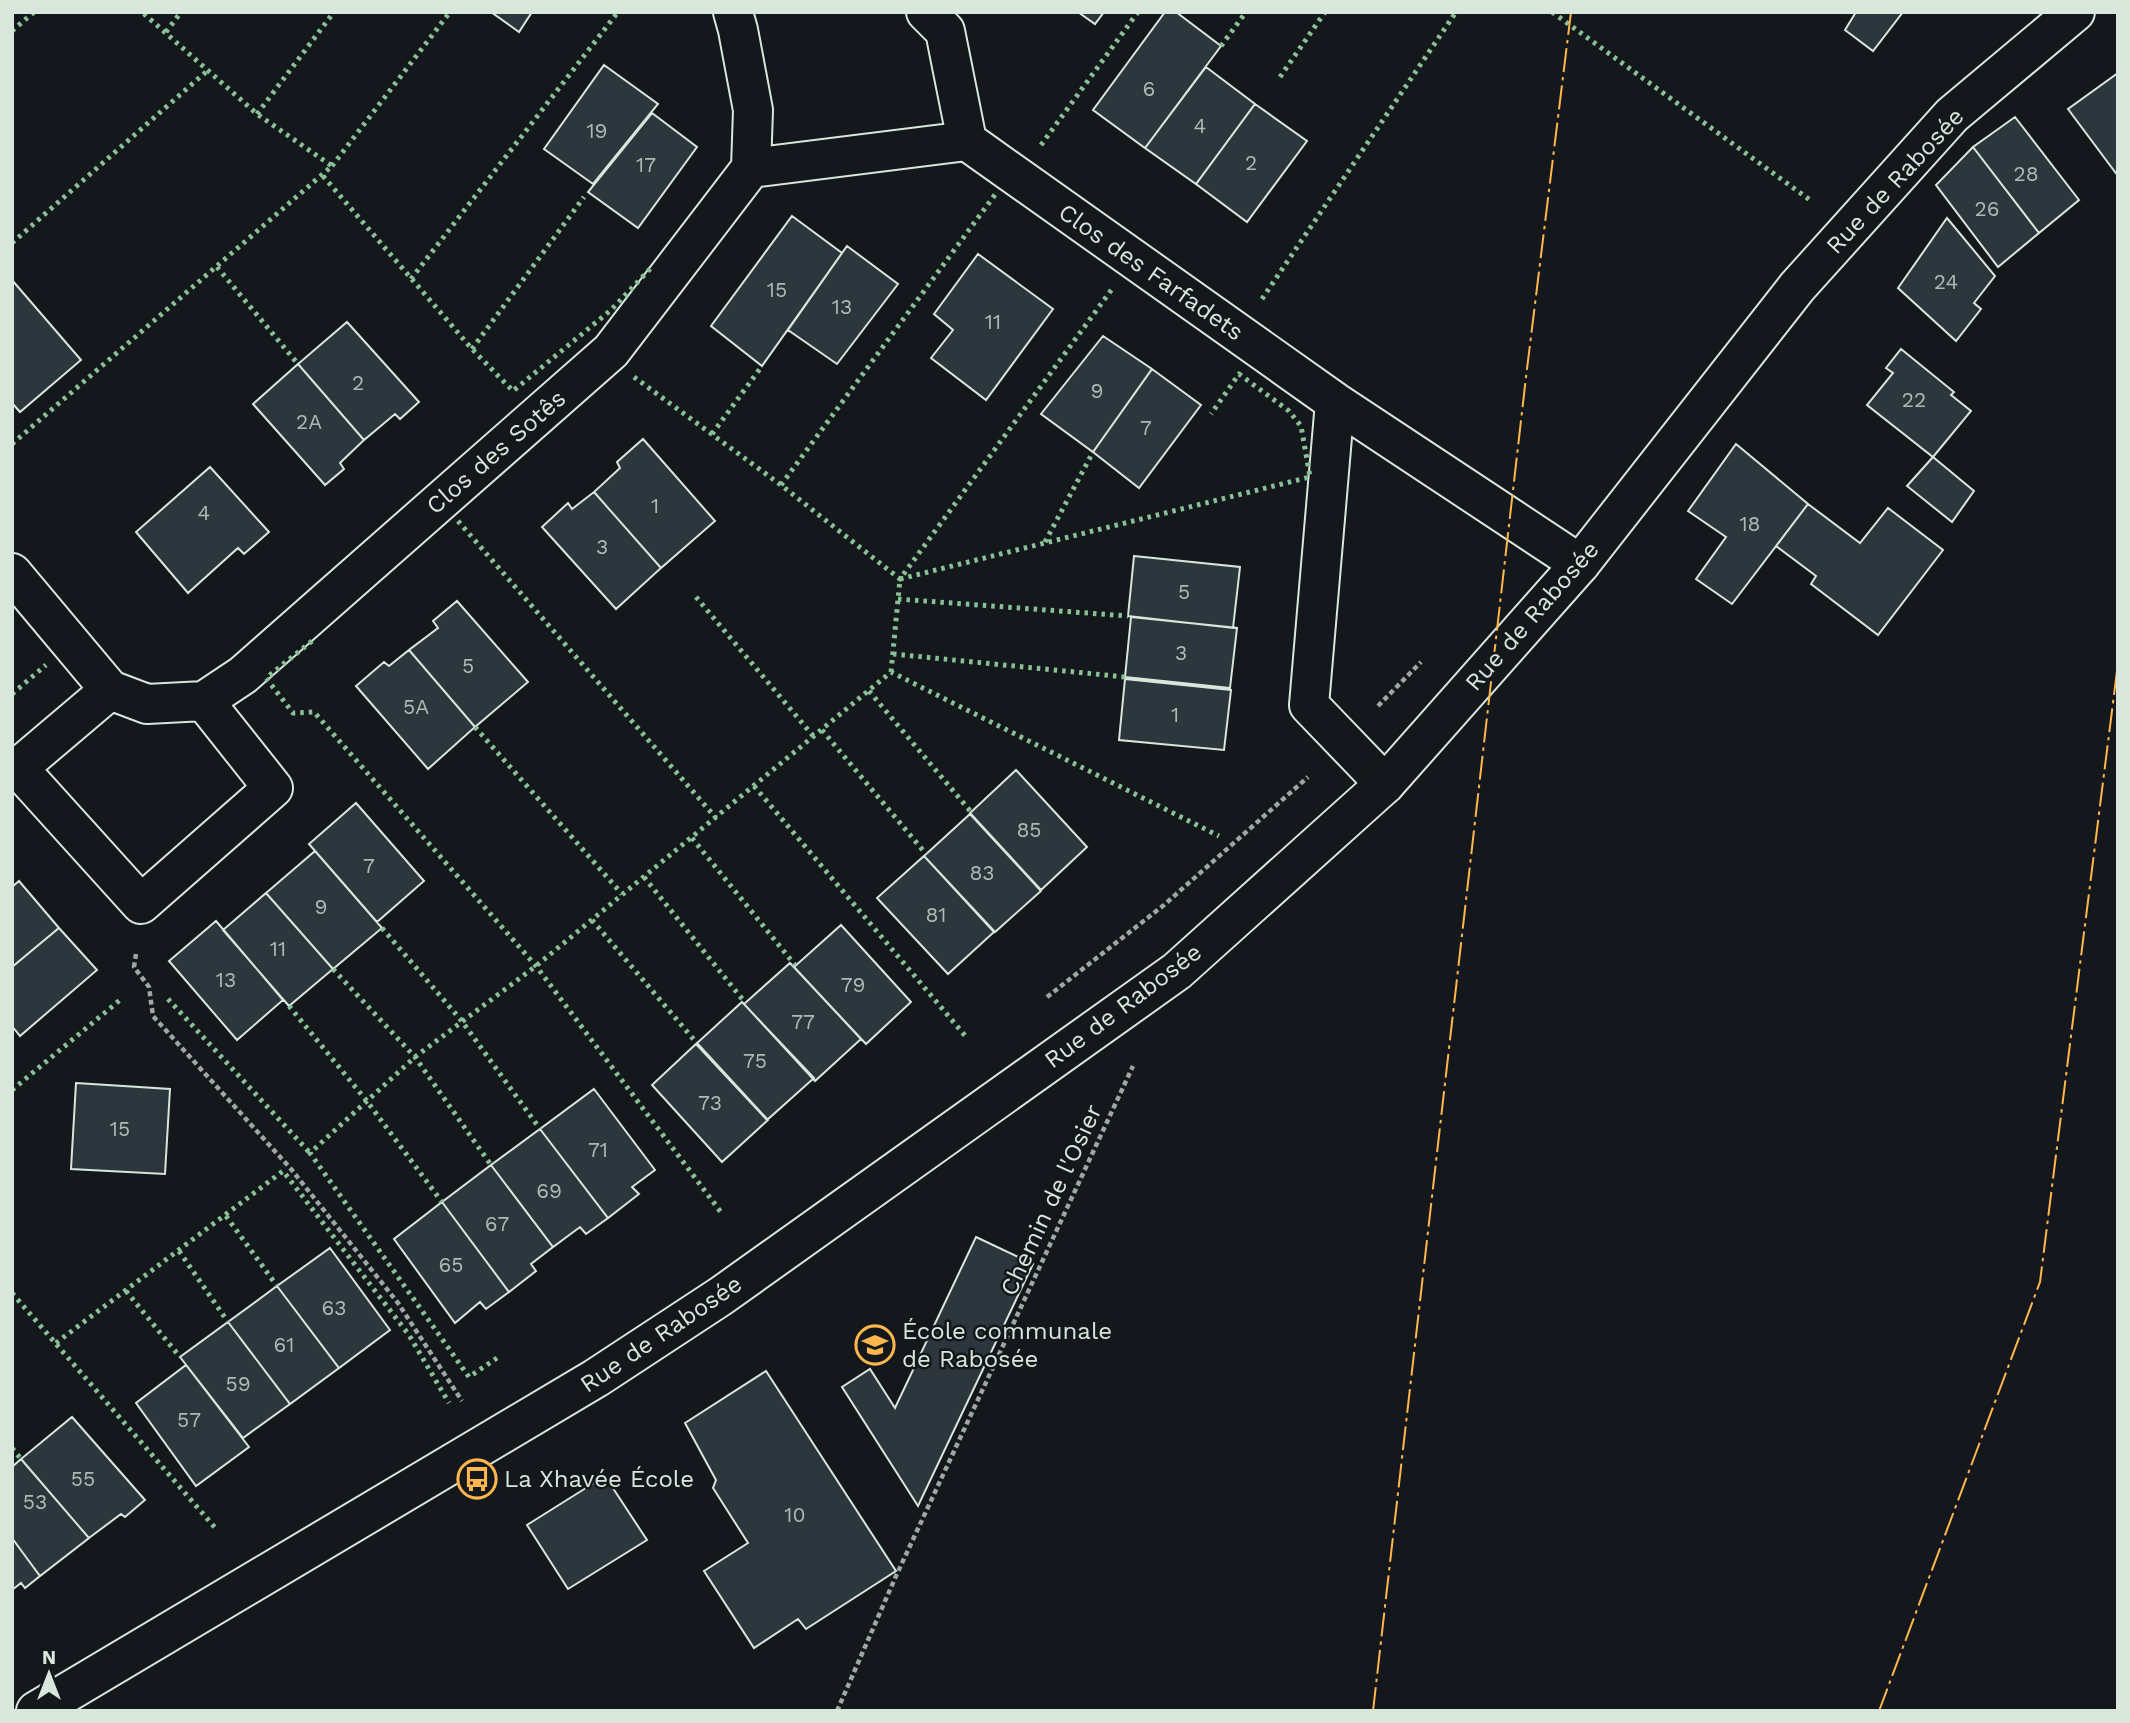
<svg xmlns="http://www.w3.org/2000/svg" width="2130" height="1723" viewBox="0 0 2130 1723" font-family="'Work Sans',sans-serif">
  <rect width="100%" height="100%" fill="#14181c"/>
  <!-- building -->
  <path fill="#2c363c" stroke="#d8e6dc" stroke-width="2" d="M491,12h41l-13,20z
    M1078,12h26l-9,12z
    M1165,12h11l45,34 -76,102 -52,-38z
    M1856,12h47l-30,39 -28,-21z
    M604,65l54,39 -65,80 -49,-35z
    M1206,67l49,37 -59,80 -51,-36z
    M2118,73v103l-50,-67z
    M1255,104l52,37 -60,81 -51,-38z
    M652,113l45,34 -59,81 -50,-36z
    M2015,117l64,83 -40,33 -66,-86z
    M1973,147l66,86 -41,34 -62,-82z
    M792,216l50,37 -80,113 -51,-40z
    M1947,218l48,58 -21,27 7,6 -25,32 -58,-53z
    M847,246l51,38 -61,80 -49,-34z
    M978,254l75,55 -67,91 -55,-42 22,-28 -19,-16z
    M12,280l69,80 -61,52 -8,-9z
    M347,322l72,80 -19,17 -5,-5 -31,26 -66,-76z
    M1103,336l49,33 -59,83 -52,-38z
    M1901,349l53,43 -3,3 20,16 -38,46 -66,-52 26,-32 -7,-5z
    M298,364l66,76 -24,23 4,6 -19,16 -72,-81z
    M1152,369l49,36 -62,83 -46,-36z
    M643,439l72,82 -54,47 -67,-76 26,-24 -3,-6z
    M1736,444l72,60 -76,100 -36,-25 30,-42 -38,-26z
    M1933,457l41,34 -22,31 -45,-36z
    M210,467l59,65 -25,22 -6,-6 -50,45 -52,-61z
    M594,492l67,76 -45,41 -74,-82 26,-24 4,6z
    M1808,504l52,39 28,-35 55,42 -65,85 -67,-51 5,-8 -40,-30z
    M1134,556l106,11 -7,61 -105,-12z
    M457,601l71,81 -53,45 -66,-77 29,-22 -5,-7z
    M1131,617l106,11 -7,60 -105,-11z
    M409,650l66,77 -47,42 -72,-83 28,-24 5,4z
    M1125,679l106,11 -7,60 -105,-10z
    M1016,770l71,77 -46,43 -71,-77z
    M356,803l68,78 -47,41 -68,-78z
    M970,814l71,77 -46,41 -71,-76z
    M315,851l67,77 -49,41 -67,-76z
    M924,856l70,76 -46,42 -71,-76z
    M19,881l40,47 -47,39v-80z
    M266,893l67,76 -44,37 -66,-76z
    M216,921l67,79 -46,40 -68,-79z
    M841,925l70,77 -45,42 -72,-77z
    M59,928l38,42 -77,66 -8,-10v-59z
    M790,963l71,76 -46,42 -71,-77z
    M742,1002l72,76 -47,42 -71,-76z
    M697,1043l71,77 -46,42 -70,-77z
    M76,1083l94,6 -5,85 -94,-5z
    M594,1089l61,81 -23,17 7,7 -31,24 -68,-89z
    M540,1129l68,89 -22,16 -6,-7 -27,20 -62,-82z
    M491,1165l62,82 -22,17 5,7 -27,21 -67,-90z
    M442,1202l67,90 -23,17 -6,-7 -25,21 -61,-84z
    M976,1237l57,27 -115,242 -76,-119 28,-18 25,39z
    M330,1248l60,82 -51,38 -62,-82z
    M277,1286l62,82 -49,36 -62,-82z
    M228,1322l62,82 -47,34 -63,-81z
    M186,1365l63,82 -53,39 -60,-83z
    M766,1371l130,200 -90,58 -8,-10 -44,29 -50,-77 44,-28 -35,-55 3,-8 -31,-57z
    M72,1417l73,83 -20,17 -4,-3 -32,24 -68,-79z
    M21,1459l68,79 -49,38 -28,-38v-71z
    M605,1476l42,64 -79,49 -41,-64z
    M12,1538l28,38 -15,12 -4,-5 -9,7z"/>
  <g fill="none" stroke-linecap="round" stroke-linejoin="round">
    <!-- street casing -->
    <g stroke="#d8e6dc" stroke-width="42">
      <path id="street" d="M733,12l5,18 15,80 -2,58 216,-27
        M926,12l19,19 22,110 368,261
        M12,573l98,117 37,14 57,-3 39,-26 368,-324 140,-183
        M110,690l-92,78 123,136 132,-116 -69,-87
        M1385,784l-76,-79 26,-303 245,162"/>
    </g>
    <!-- secondary casing -->
    <g stroke="#d8e6dc" stroke-width="42">
      <path id="secondary" d="M36,1711l560,-333 125,-82 456,-325 208,-187 195,-220 217,-277 155,-172 123,-103"/>
    </g>
    <!-- path -->
    <path stroke="#9da8a2" stroke-width="4.5" stroke-dasharray="5 3.5" stroke-linecap="butt" d="M1378,706l43,-44
      M136,954l-2,13 15,20 4,29 138,153 107,134 64,98
      M1047,997l117,-92 144,-128
      M837,1711l59,-135 237,-510"/>
    <!-- street -->
    <use href="#street" stroke="#14181c" stroke-width="38"/>
    <!-- secondary -->
    <use href="#secondary" stroke="#14181c" stroke-width="38"/>
    <!-- hedge -->
    <path stroke="#8ac095" stroke-width="5" stroke-dasharray="3.5 5" stroke-linecap="butt" d="M1552,12l258,188
      M12,31l22,-19
      M166,32l15,-20
      M1221,46l25,-34
      M1280,77l45,-65
      M257,114l77,-102
      M1041,145l97,-133
      M332,166l118,-154
      M323,176l149,173 41,42 98,-81 40,-42
      M12,243l195,-172
      M217,267l81,97
      M411,279l207,-267
      M1262,299l194,-287
      M472,349l112,-152
      M634,377l147,108 119,94 212,-290
      M712,434l50,-68
      M12,444l320,-278 -75,-52 -115,-102
      M781,485l216,-293
      M458,521l258,297
      M1045,542l48,-90
      M696,597l118,140
      M898,599l230,17
      M312,641l-46,37 27,35 21,-1 222,254 187,249
      M893,654l232,23
      M891,672l9,-93 410,-102 -9,-51 -12,-15 -50,-37 -28,40
      M869,691l102,121
      M12,694l34,-29
      M475,727l147,167
      M822,730l104,124
      M754,786l213,252
      M692,838l103,127
      M644,877l99,123
      M592,920l103,121
      M382,928l79,92 79,109
      M333,969l82,88 76,108
      M168,999l142,154
      M289,1006l77,94 76,102
      M12,1090l108,-90
      M226,1216l51,70
      M179,1251l49,71
      M126,1291l54,66
      M12,1293l205,237
      M56,1343l227,-172 126,164 40,68
      M497,1358l-28,19 -159,-224 105,-96 121,-91 355,-294 328,164
      M12,1448l9,11"/>
    <!-- power -->
    <path stroke="#ffb74d" stroke-width="2" stroke-dasharray="24 5 3.5 5" stroke-linecap="butt" d="M1373,1711l153,-1334 45,-365
      M1879,1711l161,-429 78,-619"/>
  </g>
  <!-- icons -->
  <defs>
    <g id="school-ring" transform="scale(2.0125)"><circle r="9.5" fill="#14181c" stroke="#ffb74d" stroke-width="1.5"/><path d="M0-5L7-2L0 1L-7-2ZM-4 1L0 2.5L4 1V4Q0 6-4 4Z" fill="#ffb74d"/></g>
    <g id="bus-ring" transform="scale(2.0125)"><circle r="9.5" fill="#14181c" stroke="#ffb74d" stroke-width="1.5"/><path d="M-5-6H5V4H4V6H2V4H-2V6H-4V4H-5ZM-3.5-4V0h7V-4ZM-3.5 1.2v1.5H-2V1.2ZM2 1.2v1.5H3.5V1.2Z" fill="#ffb74d"/></g>
  </defs>
  <g fill-rule="evenodd">
    <use href="#school-ring" x="875" y="1345"/>
    <use href="#bus-ring" x="477" y="1479"/>
  </g>
  <g text-anchor="middle" stroke-width="5" stroke-linejoin="round" paint-order="stroke">
    <!-- number labels -->
    <g font-size="21" fill="#adbab4">
      <text x="1149" y="96">6</text>
      <text x="1200" y="133">4</text>
      <text x="597" y="138">19</text>
      <text x="1251" y="170">2</text>
      <text x="646" y="172">17</text>
      <text x="2026" y="181">28</text>
      <text x="1987" y="216">26</text>
      <text x="1946" y="289">24</text>
      <text x="777" y="297">15</text>
      <text x="842" y="314">13</text>
      <text x="993" y="329">11</text>
      <text x="358" y="390">2</text>
      <text x="1097" y="398">9</text>
      <text x="1914" y="407">22</text>
      <text x="309" y="429">2A</text>
      <text x="1146" y="435">7</text>
      <text x="655" y="513">1</text>
      <text x="204" y="520">4</text>
      <text x="1750" y="531">18</text>
      <text x="602" y="554">3</text>
      <text x="1184" y="599">5</text>
      <text x="1181" y="660">3</text>
      <text x="468" y="673">5</text>
      <text x="416" y="714">5A</text>
      <text x="1175" y="722">1</text>
      <text x="1029" y="837">85</text>
      <text x="369" y="873">7</text>
      <text x="982" y="880">83</text>
      <text x="321" y="914">9</text>
      <text x="936" y="922">81</text>
      <text x="278" y="956">11</text>
      <text x="226" y="987">13</text>
      <text x="853" y="992">79</text>
      <text x="803" y="1029">77</text>
      <text x="755" y="1068">75</text>
      <text x="710" y="1110">73</text>
      <text x="120" y="1136">15</text>
      <text x="598" y="1157">71</text>
      <text x="549" y="1198">69</text>
      <text x="497" y="1231">67</text>
      <text x="451" y="1272">65</text>
      <text x="334" y="1315">63</text>
      <text x="284" y="1352">61</text>
      <text x="238" y="1391">59</text>
      <text x="189" y="1427">57</text>
      <text x="83" y="1486">55</text>
      <text x="35" y="1509">53</text>
      <text x="795" y="1522">10</text>
    </g>
    <!-- street labels -->
    <g font-size="24" fill="#d8e6dc" stroke="#14181c">
      <text transform="translate(1895 181) rotate(-47)" y="8">Rue de Rabosée</text>
      <text transform="translate(1151 272) rotate(35)" y="8">Clos des Farfadets</text>
      <text transform="translate(496 452) rotate(-41)" y="8">Clos des Sotês</text>
      <text transform="translate(1532 616) rotate(-49)" y="8">Rue de Rabosée</text>
      <text transform="translate(1123 1006) rotate(-37)" y="8">Rue de Rabosée</text>
      <text transform="translate(1051 1200) rotate(-65)" y="8">Chemin de l'Osier</text>
      <text transform="translate(661 1334) rotate(-34)" y="8">Rue de Rabosée</text>
    </g>
    <!-- poi labels -->
    <g font-size="24" fill="#d8e6dc" stroke="#14181c" text-anchor="start">
      <text x="902" y="1339">École communale<tspan x="902" dy="28">de Rabosée</tspan></text>
      <text x="504" y="1487">La Xhavée École</text>
    </g>
  </g>
  <!-- border -->
  <rect width="2130" height="1723" fill="none" stroke="#d8e6dc" stroke-width="28"/>
  <!-- north arrow -->
  <g transform="translate(49 1674)" stroke="#14181c" stroke-width="5" paint-order="stroke">
  <path d="M0-5L12 26L0 18L-12 26Z" fill="#d8e6dc"/>
  <text y="-10" font-size="19" font-weight="bold" text-anchor="middle" fill="#d8e6dc">N</text>
  </g>
</svg>
